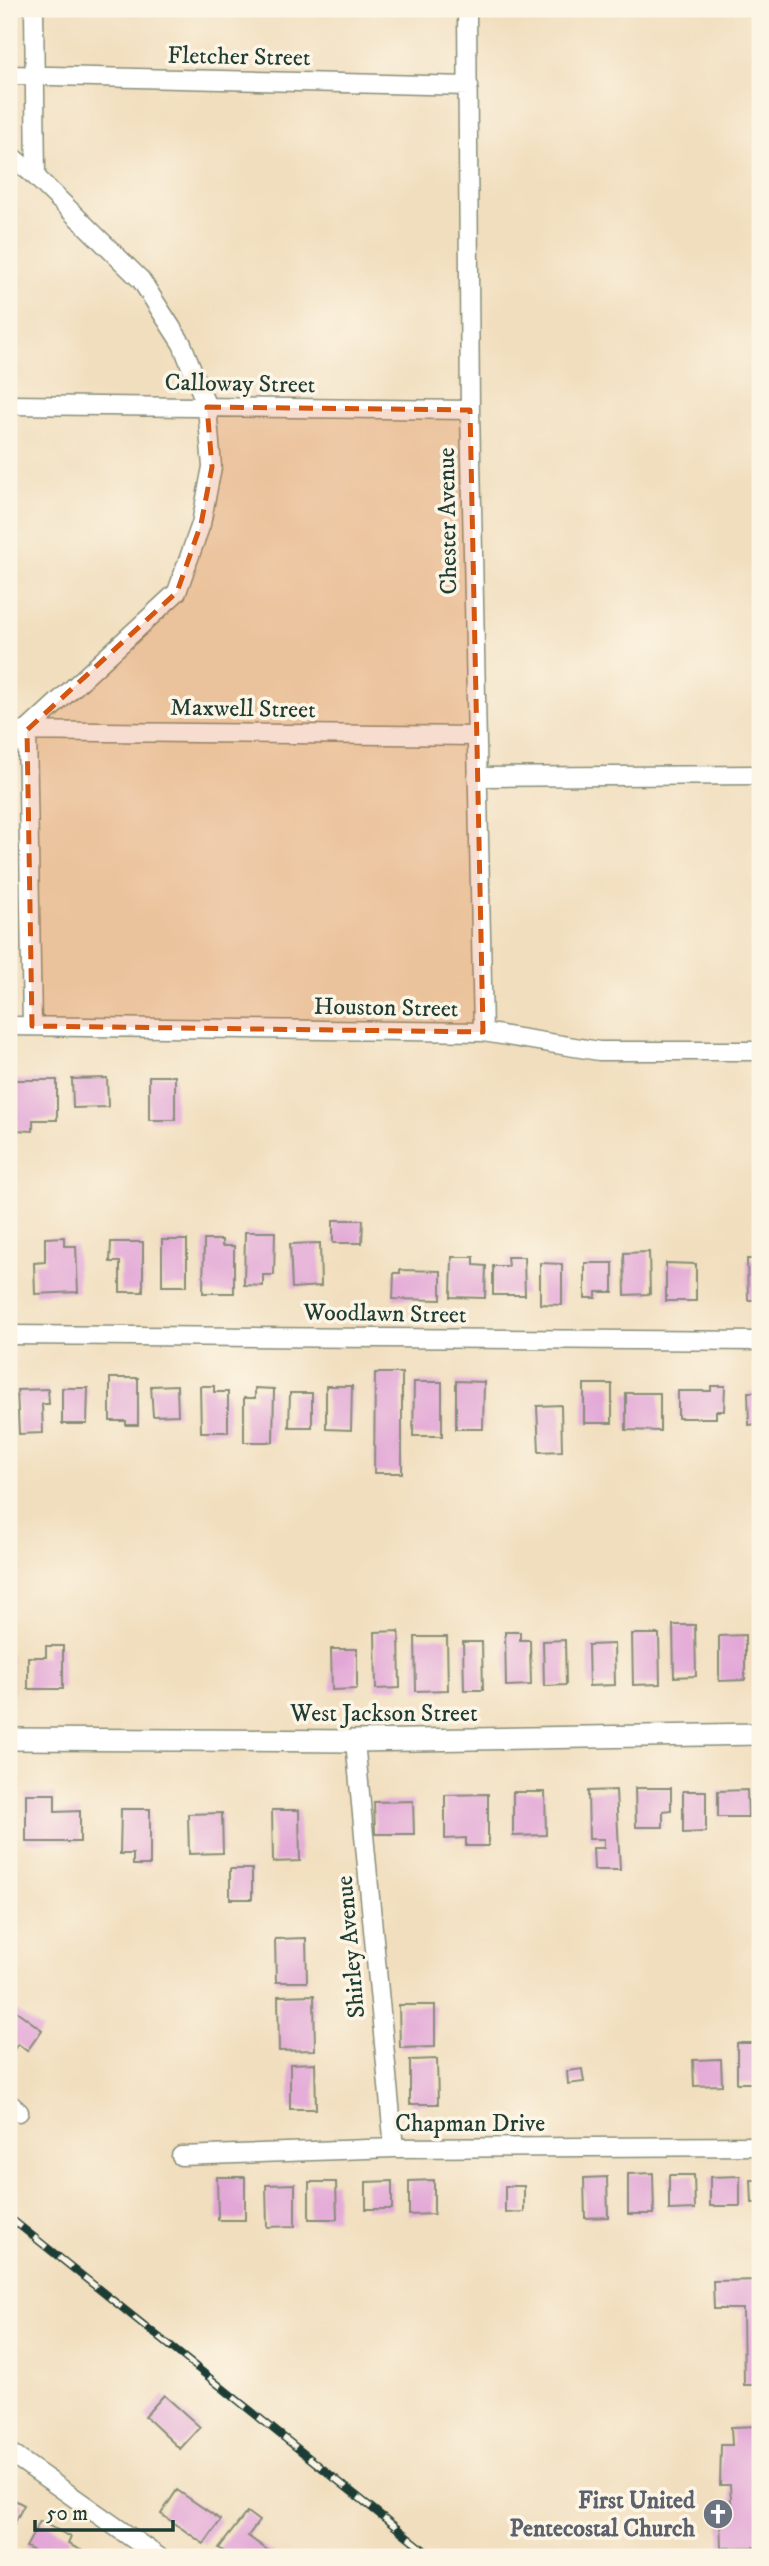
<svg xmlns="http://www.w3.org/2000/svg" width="769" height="2566" viewBox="0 0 769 2566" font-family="'IM FELL DW Pica',serif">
  <rect width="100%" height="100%" fill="#fcf5e5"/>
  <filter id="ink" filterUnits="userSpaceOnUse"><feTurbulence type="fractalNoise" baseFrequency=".0143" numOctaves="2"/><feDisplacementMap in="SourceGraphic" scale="14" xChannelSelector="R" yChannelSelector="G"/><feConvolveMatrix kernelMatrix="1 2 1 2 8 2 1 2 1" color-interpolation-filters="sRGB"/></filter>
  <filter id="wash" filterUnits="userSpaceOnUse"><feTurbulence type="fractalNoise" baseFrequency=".00686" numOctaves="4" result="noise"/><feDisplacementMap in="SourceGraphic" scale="28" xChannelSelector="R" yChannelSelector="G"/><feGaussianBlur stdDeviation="1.57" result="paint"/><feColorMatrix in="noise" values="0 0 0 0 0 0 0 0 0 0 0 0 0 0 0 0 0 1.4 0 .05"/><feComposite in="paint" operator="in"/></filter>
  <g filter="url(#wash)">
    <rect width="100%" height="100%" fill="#f1debe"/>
    <g id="blocks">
      <!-- building -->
      <path fill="#e2a6d7" d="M149,1076h26v44h-26z
        M107,1078l1,29 -35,1 -1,-29z
        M14,1080h43v40h-24v11l-19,-1z
        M333,1220h30l-1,23h-29z
        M245,1232h30l-1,43h-11v11l-19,-1z
        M64,1237v9h12l2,46 -43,2 -1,-31 11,-1v-24z
        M162,1240h25v46h-25z
        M204,1240h18v6h12v47h-31z
        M111,1242h32v50h-23v-30h-10z
        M320,1243l1,43 -29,2 -2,-44z
        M649,1252l1,42 -25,1 -1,-42z
        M452,1257h22v8l12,1 -1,32 -34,-1z
        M507,1257h17l1,38h-32v-29h15z
        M747,1259h13v41h-12z
        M540,1263l22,1v41l-22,-1z
        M585,1263h28v29h-17v6h-11z
        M666,1263l30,1v37h-30z
        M400,1270l41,1v29l-48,-1 1,-26h6z
        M375,1373h27v100h-28z
        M110,1378h28v47h-12v-4h-16z
        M456,1381l28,1 -1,47h-27z
        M414,1382h28v54h-29z
        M584,1384h28v39h-28z
        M177,1385l1,30 -25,1 -2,-30z
        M200,1386h14v6h14v40h-27z
        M326,1386h26l-1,44 -25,-1z
        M711,1386h14l-1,25h-8v7h-38v-27h33z
        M62,1388h26l-1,36h-25z
        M255,1388l19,1 -1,53h-29v-44h11z
        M48,1389l1,15h-7l1,29 -24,1 -2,-44z
        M748,1392h12v32l-11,1z
        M290,1393h22v34h-23z
        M626,1393h34v38l-34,-1z
        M561,1405l1,46 -23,1 -2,-46z
        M673,1625h22l1,51 -22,1z
        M399,1631l1,57 -24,1 -1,-57z
        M505,1632h15v8h10l1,45 -25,1z
        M632,1634h27l1,50 -27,1z
        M745,1635v45l-26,1v-45z
        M415,1637h32l1,53 -32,1z
        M565,1640l1,45 -22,1 -1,-45z
        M463,1642h19l1,48h-19z
        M614,1644l1,41 -26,1 -1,-41z
        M46,1646h17v43h-35v-32h18z
        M331,1649h26v40l-25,1z
        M9,1657h2l2,37h-4z
        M635,1788h36v22l-8,1v16h-27z
        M616,1790l4,80h-26l-1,-22h11v-9h-15l-1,-48z
        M747,1790l1,27h-30v-26z
        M683,1791h23v41l-23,1z
        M513,1792h32l1,43 -33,1z
        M26,1794h29v18l25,-1v31h-54z
        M488,1794v52h-22v-8l-21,1v-44z
        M413,1801l1,33h-39l-1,-32z
        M121,1809h29v56h-17v-11h-13z
        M272,1810h27l1,51 -27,1z
        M222,1813l1,40 -34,1 -1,-40z
        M230,1869h22v30h-22z
        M306,1938l1,44h-31l-1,-43z
        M314,1995l1,55 -36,1 -1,-55z
        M399,2005h36v42l-35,1z
        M15,2010l27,20 -15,21 -9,-7 -9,12v-39z
        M737,2043h20l1,40h-21z
        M437,2059l1,45h-28v-44z
        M721,2059l1,26 -28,1 -1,-26z
        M315,2063l1,46h-26v-45z
        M582,2069l2,13 -16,2 -1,-13z
        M653,2173l1,41h-26v-40z
        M669,2175h25l1,34 -26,1z
        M740,2176v30h-30v-29z
        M217,2177h28v43h-27z
        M607,2177l1,40 -23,1 -1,-40z
        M434,2180v34l-25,1v-34z
        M751,2180h9v23h-8z
        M392,2181v28h-26v-27z
        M309,2182h27l1,37h-28z
        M295,2184v42l-28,1 -1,-42z
        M505,2186h19v26l-19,1z
        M760,2280v105h-16l-1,-76h-29l-1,-28z
        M164,2395l36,32 -20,22 -35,-33z
        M760,2426v121l-39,1 -1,-32h12l-2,-31h-10l1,-40h11l-1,-18z
        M177,2490l44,30 -17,24 -43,-30z
        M9,2497l15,8 -13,25 -2,-1z
        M247,2512l12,9 -11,15 29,21h-45l-13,-9z
        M40,2521l31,16 -3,7 27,13h-49l-20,-10z"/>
    </g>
  </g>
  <g filter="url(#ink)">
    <use href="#blocks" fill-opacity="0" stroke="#888e79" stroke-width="2"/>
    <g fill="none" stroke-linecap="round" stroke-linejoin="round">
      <!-- minor casing -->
      <g stroke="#888e79" stroke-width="21">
        <path id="minor" d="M34,9l2,168
          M467,9l3,401 13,622
          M9,75l460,11
          M9,154l27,23 105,103 41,64 25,63 5,60 -11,57 -24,68 -168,155
          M9,405l461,5
          M27,730l5,296
          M9,731l467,5
          M477,777l283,-2
          M9,1026l474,6 116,19h161
          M9,1335l751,6
          M355,1741l39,407
          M9,2103l10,9
          M181,2156l213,-8 366,-2
          M9,2452l150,105"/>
      </g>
      <!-- tertiary casing -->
      <g stroke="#888e79" stroke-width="24">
        <path id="tertiary" d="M9,1739l346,2 405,-7"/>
      </g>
      <!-- minor -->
      <use href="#minor" stroke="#fff" stroke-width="18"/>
      <!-- tertiary -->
      <use href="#tertiary" stroke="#fff" stroke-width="21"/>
      <!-- rail casing -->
      <g stroke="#1f3d34" stroke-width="8">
        <path id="rail" d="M9,2217l424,340"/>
      </g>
      <!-- rail -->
      <use href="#rail" stroke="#fcf5e5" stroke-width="5" stroke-dasharray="16" stroke-linecap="butt"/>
    </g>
  </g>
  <!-- marked area -->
  <path fill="#d45610" fill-opacity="0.2" stroke="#d45610" stroke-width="5" stroke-dasharray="14 9" stroke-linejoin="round" d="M207,407l263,3 13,622 -451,-6 -5,-296 150,-138 24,-68 11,-57z"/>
  <!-- icons -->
  <defs>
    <g id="church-disc" transform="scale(1.575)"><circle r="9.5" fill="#6b7280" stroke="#fcf5e5"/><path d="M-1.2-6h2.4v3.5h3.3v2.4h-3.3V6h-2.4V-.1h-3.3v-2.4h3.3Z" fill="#fff"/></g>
  </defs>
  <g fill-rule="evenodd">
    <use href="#church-disc" x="718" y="2514"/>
  </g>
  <g text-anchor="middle" stroke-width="7" stroke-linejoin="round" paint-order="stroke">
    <!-- street labels -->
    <g font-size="24" fill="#1f3d34" stroke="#fcf5e5">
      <text transform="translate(239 56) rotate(1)" y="8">Fletcher Street</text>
      <text transform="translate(240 383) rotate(1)" y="8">Calloway Street</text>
      <text transform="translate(447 521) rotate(-91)" y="8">Chester Avenue</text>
      <text transform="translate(243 708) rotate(1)" y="8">Maxwell Street</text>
      <text transform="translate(386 1007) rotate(1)" y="8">Houston Street</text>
      <text transform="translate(385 1313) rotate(1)" y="8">Woodlawn Street</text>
      <text x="384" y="1721">West Jackson Street</text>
      <text transform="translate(350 1947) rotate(-95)" y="8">Shirley Avenue</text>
      <text x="470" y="2131">Chapman Drive</text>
    </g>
    <!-- worship labels -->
    <g font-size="24" font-weight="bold" fill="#5b616d" stroke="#fcf5e5" text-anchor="end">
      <text x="695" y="2508">First United<tspan x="695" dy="28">Pentecostal Church</tspan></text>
    </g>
  </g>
  <!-- margin -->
  <rect width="769" height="2566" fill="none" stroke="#fcf5e5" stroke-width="35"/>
  <!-- scale -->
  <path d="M35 2520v10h138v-10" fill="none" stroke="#1f3d34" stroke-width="3.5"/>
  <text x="46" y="2520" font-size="21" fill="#1f3d34" stroke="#fcf5e5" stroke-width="5" paint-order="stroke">50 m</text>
</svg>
